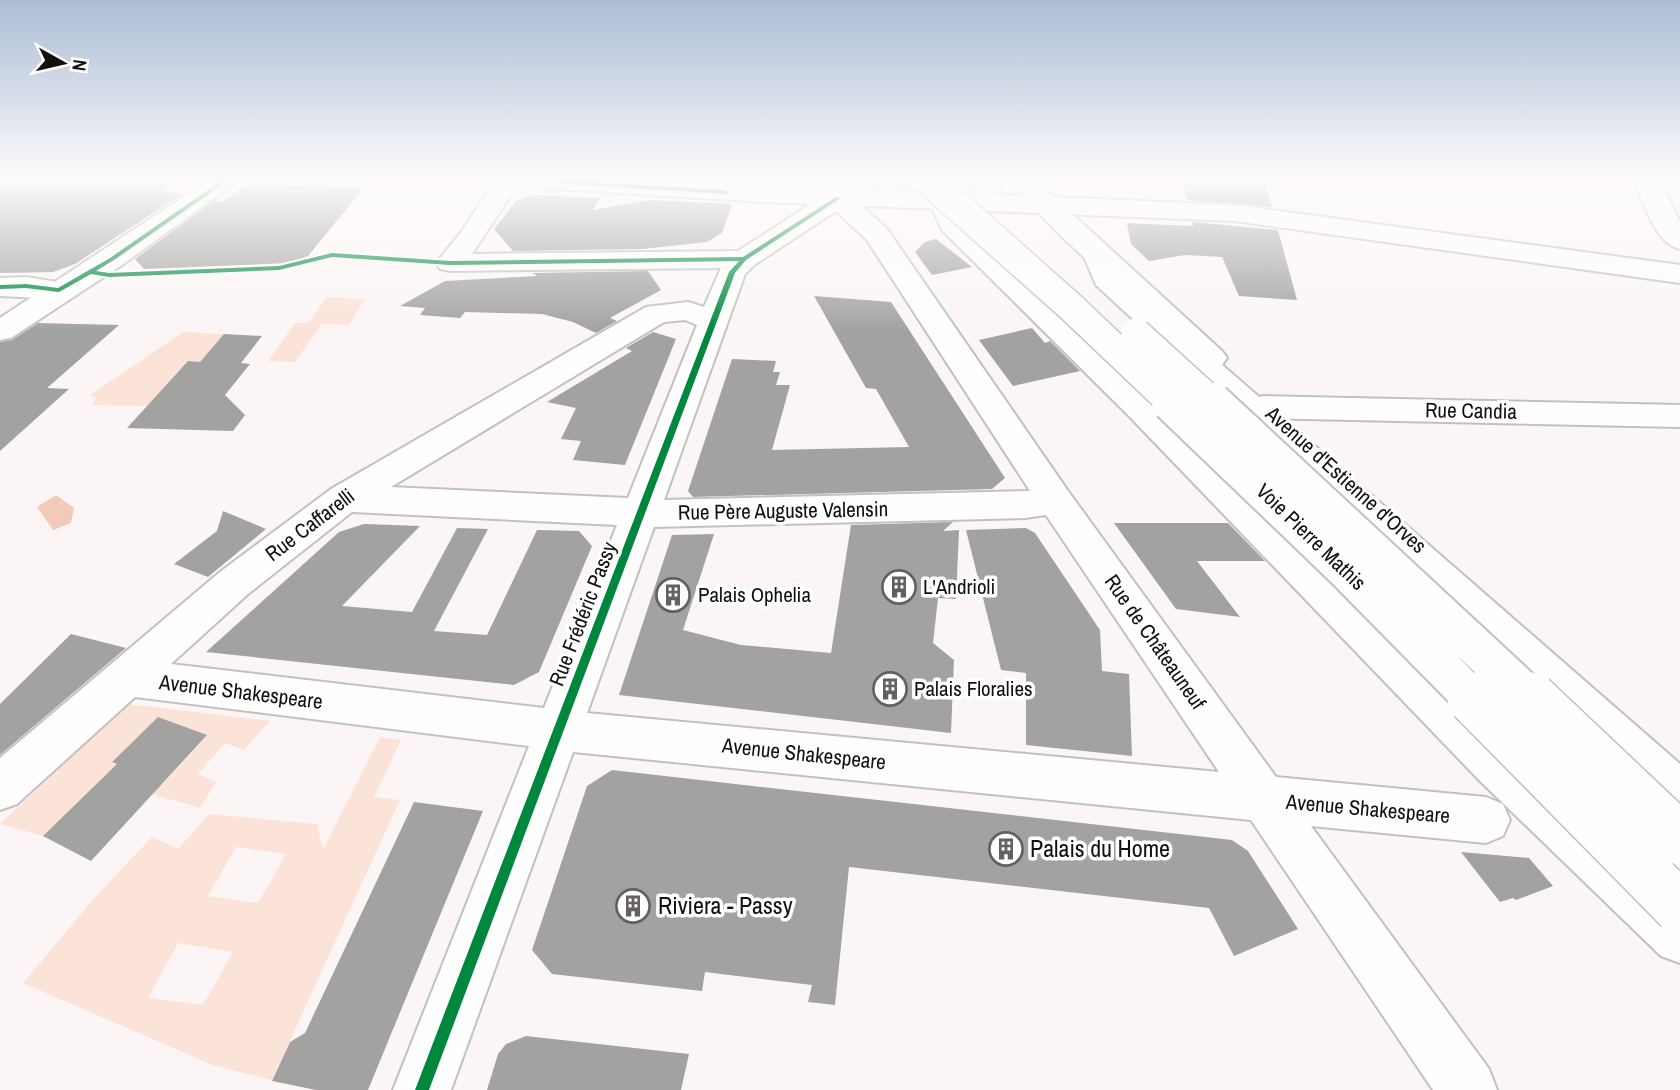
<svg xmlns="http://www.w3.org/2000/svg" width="1680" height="1090" viewBox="0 0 1680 1090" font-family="'Archivo Narrow',sans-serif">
  <rect width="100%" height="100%" fill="#fbf6f5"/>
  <!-- green -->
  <path fill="#fce3d8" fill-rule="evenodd" d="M327,297l38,2 -16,26 -27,-1 -27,38 -27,-1 27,-38h13z
    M183,332l41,2 -24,28 -12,-1 -41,45 -54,-1 3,-7 -6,-3z
    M128,704l142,17 -26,29 -19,-7 -27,31 18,8 -16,26 -49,-14 -55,-9 -53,51 -43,-12zM158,717l49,19 -45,49 -50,-23z
    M380,737l21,3 -27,57 26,3 -128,280 -57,-14 -192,-83 74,-88 55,-58 26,12 31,-35 108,10 6,26zM236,847l50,7 -28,49 -50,-7zM178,943l55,9 -30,53 -55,-7z"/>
  <!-- water -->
  <path fill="#f1cab9" d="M56,495l18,13 -3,15 -18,7 -16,-23z"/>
  <!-- building -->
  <path fill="#a2a2a1" d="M0,180h174l-11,10 19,4 -107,70 -22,8 -53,1z
    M1183,180h81l8,27 -85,-7z
    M259,183l104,6 -55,67 -18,7 -146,6 -9,-10 79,-58 7,1 21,-14z
    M532,195l68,3 -7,12 55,-10 84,4 -10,29 -15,9 -64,7 -130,2 -19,-22 22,-28z
    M1192,222l86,8 19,70 -58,-4 -17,-39 -37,-2 -36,6 -18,-17 -4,-21 66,3z
    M936,239l36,28 -40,8 -17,-23 10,-10z
    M648,271l13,19 -51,28 7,3 -21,12 -23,-11 -31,-8 -77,-2 -5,6 -40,-3 5,-7 -25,-2 45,-25 92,-5 -4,-3z
    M814,296l77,6 114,176 -13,11 -299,8 -5,-6 44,-132 44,2 -3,11h7l-4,13h14l-18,65 137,-3 -33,-58 -10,-1z
    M38,323l81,2 -72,63 22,1 -69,62v-109l12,-2z
    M1032,328l13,15 5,-2 30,30 -67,15 -34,-46z
    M653,332l23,7 -51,126 -52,-5 8,-19 -20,-2 15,-31 -29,-6 85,-51 -6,-3z
    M224,334l38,2 -21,27 9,1 -25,31 20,20 -12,16 -106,-3 61,-67 12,1z
    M223,511l43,18 -58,48 -34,-13 43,-33z
    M953,522l-10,9 16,-1 -3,69 -18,-1 -5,45 21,17 -3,73 -332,-38 53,-160 42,-1 -31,96 58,15 90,8 20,-128z
    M1114,523h114l37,38h-68l43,56 -64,-8z
    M364,524l56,2 -78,80 70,6 45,-84 31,1 -54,102 53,4 50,-105 42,1 13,15 -53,126 -25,13 -308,-33 133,-120z
    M1026,528l9,5 65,97 2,41 27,3 3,82 -106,-11v-72l-25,-3 -35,-140z
    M71,634l55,14 -126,107v-51z
    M158,717l49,18 -116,126 -48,-25 74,-72 -5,-2z
    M612,770l620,70 16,11 50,78 -64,27 -25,-48 -360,-41 -14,138 -27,-3 4,-17 -107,-13 -3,19 -150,-17 -20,-24 55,-164z
    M414,802l69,9 -115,279h-52l-44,-9 18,-39 15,-9z
    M1461,852l68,6 24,28 -37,14 -3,-2 -13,4z
    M526,1036l163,18 -8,36h-194l11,-36 8,-10z"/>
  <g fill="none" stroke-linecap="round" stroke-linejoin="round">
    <!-- minor casing -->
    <g stroke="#c3c0be" stroke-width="4">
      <path id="minor" d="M495,180h26l-49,74 266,-3 84,-54 -16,-17h28l53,49 181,262 208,286 210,20 17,7 7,16 -7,16 -17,7 -175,-17 178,243 8,21h-64l-182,-270 -678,-68 -122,338h-58l136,-344 -394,-49 -118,107 -17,6v-52l220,-186 111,-83 315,-182 42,-5 16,5 17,-39 -271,3 -10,-2 -4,-6 26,-32zM836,211l31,29 163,251 -366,9 81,-226 9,-9zM685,320l12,5 -69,173 -237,-11 273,-165zM352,512l265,13 -73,183 -373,-44 77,-70zM1046,515l173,257 -632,-59 67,-186 371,-9z
        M976,180h26c-6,19 -20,33 -41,28l-4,-6 17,-14z
        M1008,180h27l187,171 5,7 -5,7 -11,3 -11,-3 -138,-128z
        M1634,180h26l20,42v27c-26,-6 -36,-47 -46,-69z
        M26,277l43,7 5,6 -5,6 -10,3 -59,-3v-18z
        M1263,396l417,9v22l-417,-9 -12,-3 -5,-8 5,-8z"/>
    </g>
    <!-- major casing -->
    <g stroke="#c3c0be" stroke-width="4">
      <path id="major" d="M209,180h30l-117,85 -111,73 -11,2v-22z
        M525,180h134l576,25 445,60v18l-445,-62 -471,-19 -226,-14 -9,-3z"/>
    </g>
    <!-- highway casing -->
    <g stroke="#c3c0be" stroke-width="4">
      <path id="highway" d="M850,180h31l-34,23h-18l-4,-5z
        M943,194l9,2 11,25 191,180 359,350 167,151v61l-19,-7 -181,-175 -350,-364 -188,-187 -12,-28 4,-6z
        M1096,244l10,2 13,29 561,489v52l-17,-6 -567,-525 -14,-33 4,-6z"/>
    </g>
    <!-- minor -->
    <use href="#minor" fill="#fefefe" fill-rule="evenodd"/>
    <!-- major -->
    <use href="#major" fill="#fefefe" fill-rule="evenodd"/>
    <!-- highway -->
    <use href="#highway" fill="#fefefe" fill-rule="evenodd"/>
    <!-- highway-bridge-far2 casing -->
    <g stroke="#c3c0be" stroke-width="32" stroke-linecap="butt">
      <path id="highway-bridge-far2" d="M928,180l143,127 102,97
        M1136,333l78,71"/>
    </g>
    <!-- highway-bridge-far1 casing -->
    <g stroke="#c3c0be" stroke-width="42" stroke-linecap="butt">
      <path id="highway-bridge-far1" d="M1171,402l173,166 130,132
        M1212,402l321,298"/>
    </g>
    <!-- highway-bridge casing -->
    <g stroke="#c3c0be" stroke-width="54" stroke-linecap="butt">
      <path id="highway-bridge" d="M1473,698l207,210
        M1531,698l149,141"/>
    </g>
    <!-- highway-bridge-far2 -->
    <use href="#highway-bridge-far2" stroke="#fefefe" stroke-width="29"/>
    <!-- highway-bridge-far1 -->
    <use href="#highway-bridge-far1" stroke="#fefefe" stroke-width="38"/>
    <!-- highway-bridge -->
    <use href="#highway-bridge" stroke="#fefefe" stroke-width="51"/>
    <!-- cycleway casing -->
    <g stroke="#fff" stroke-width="4">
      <path id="cycleway" d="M222,180h7l-115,80 -18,11 13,2 170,-7 53,-13 118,8 293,-4 93,-60 5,1 -95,62 -11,13 -306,817h-14l314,-818 10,-11 -289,4 -118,-8 -53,13 -170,7 -18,-3 -32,18 -33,-4 -26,1v-4l26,-1 32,4 52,-30z
        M535,180h28l162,10 3,2 -3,2 -187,-12z"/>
    </g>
    <!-- cycleway -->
    <use href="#cycleway" fill="#00873e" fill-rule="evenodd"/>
  </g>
  <!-- sky -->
  <linearGradient id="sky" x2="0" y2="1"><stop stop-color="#abbdd5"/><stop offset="0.54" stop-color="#fdfbfa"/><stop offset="1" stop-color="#fdfbfa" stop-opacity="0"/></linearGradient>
  <rect width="1680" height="332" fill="url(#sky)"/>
  <!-- icons -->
  <defs>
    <g id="building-ring" transform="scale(1.75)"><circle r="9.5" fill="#fff" stroke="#64605f" stroke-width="1.5"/><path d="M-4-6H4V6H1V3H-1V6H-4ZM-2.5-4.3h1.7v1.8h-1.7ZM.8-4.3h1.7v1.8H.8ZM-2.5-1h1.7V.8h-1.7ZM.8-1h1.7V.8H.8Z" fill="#64605f"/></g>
  </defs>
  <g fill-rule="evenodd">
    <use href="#building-ring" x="899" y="587"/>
    <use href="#building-ring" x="673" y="595"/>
    <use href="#building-ring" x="890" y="689"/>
    <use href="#building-ring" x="1006" y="849"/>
    <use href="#building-ring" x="633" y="906"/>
  </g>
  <g text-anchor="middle" stroke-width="7" stroke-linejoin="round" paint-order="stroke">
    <!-- street labels -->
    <g font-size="21" fill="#120f0e" stroke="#fff">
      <text transform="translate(1471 411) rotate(1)" y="7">Rue Candia</text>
      <text transform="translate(1346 480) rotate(42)" y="7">Avenue d'Estienne d'Orves</text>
      <text transform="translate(783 511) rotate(-1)" y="7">Rue Père Auguste Valensin</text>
      <text transform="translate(310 525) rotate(-37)" y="7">Rue Caffarelli</text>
      <text transform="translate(1311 537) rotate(44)" y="7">Voie Pierre Mathis</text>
      <text transform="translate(583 614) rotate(-69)" y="7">Rue Frédéric Passy</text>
      <text transform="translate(1155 642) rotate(55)" y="7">Rue de Châteauneuf</text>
      <text transform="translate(241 692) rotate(7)" y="7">Avenue Shakespeare</text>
      <text transform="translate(804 754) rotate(6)" y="7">Avenue Shakespeare</text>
      <text transform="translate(1368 809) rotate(5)" y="7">Avenue Shakespeare</text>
    </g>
    <!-- poi labels -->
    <g font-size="21" fill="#120f0e" stroke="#fff" text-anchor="start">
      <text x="923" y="594">L'Andrioli</text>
      <text x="698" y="602">Palais Ophelia</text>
      <text x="914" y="696">Palais Floralies</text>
    </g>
    <!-- near-poi labels -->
    <g font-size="24" fill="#120f0e" stroke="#fff" text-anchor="start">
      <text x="1030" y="857">Palais du Home</text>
      <text x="658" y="914">Riviera - Passy</text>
    </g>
  </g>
  <!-- north arrow -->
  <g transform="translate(63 63) rotate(98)" stroke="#ffffff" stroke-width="5" paint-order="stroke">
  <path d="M0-5L12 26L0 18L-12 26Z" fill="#120f0e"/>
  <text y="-10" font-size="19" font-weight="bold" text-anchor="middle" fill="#120f0e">N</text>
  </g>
</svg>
